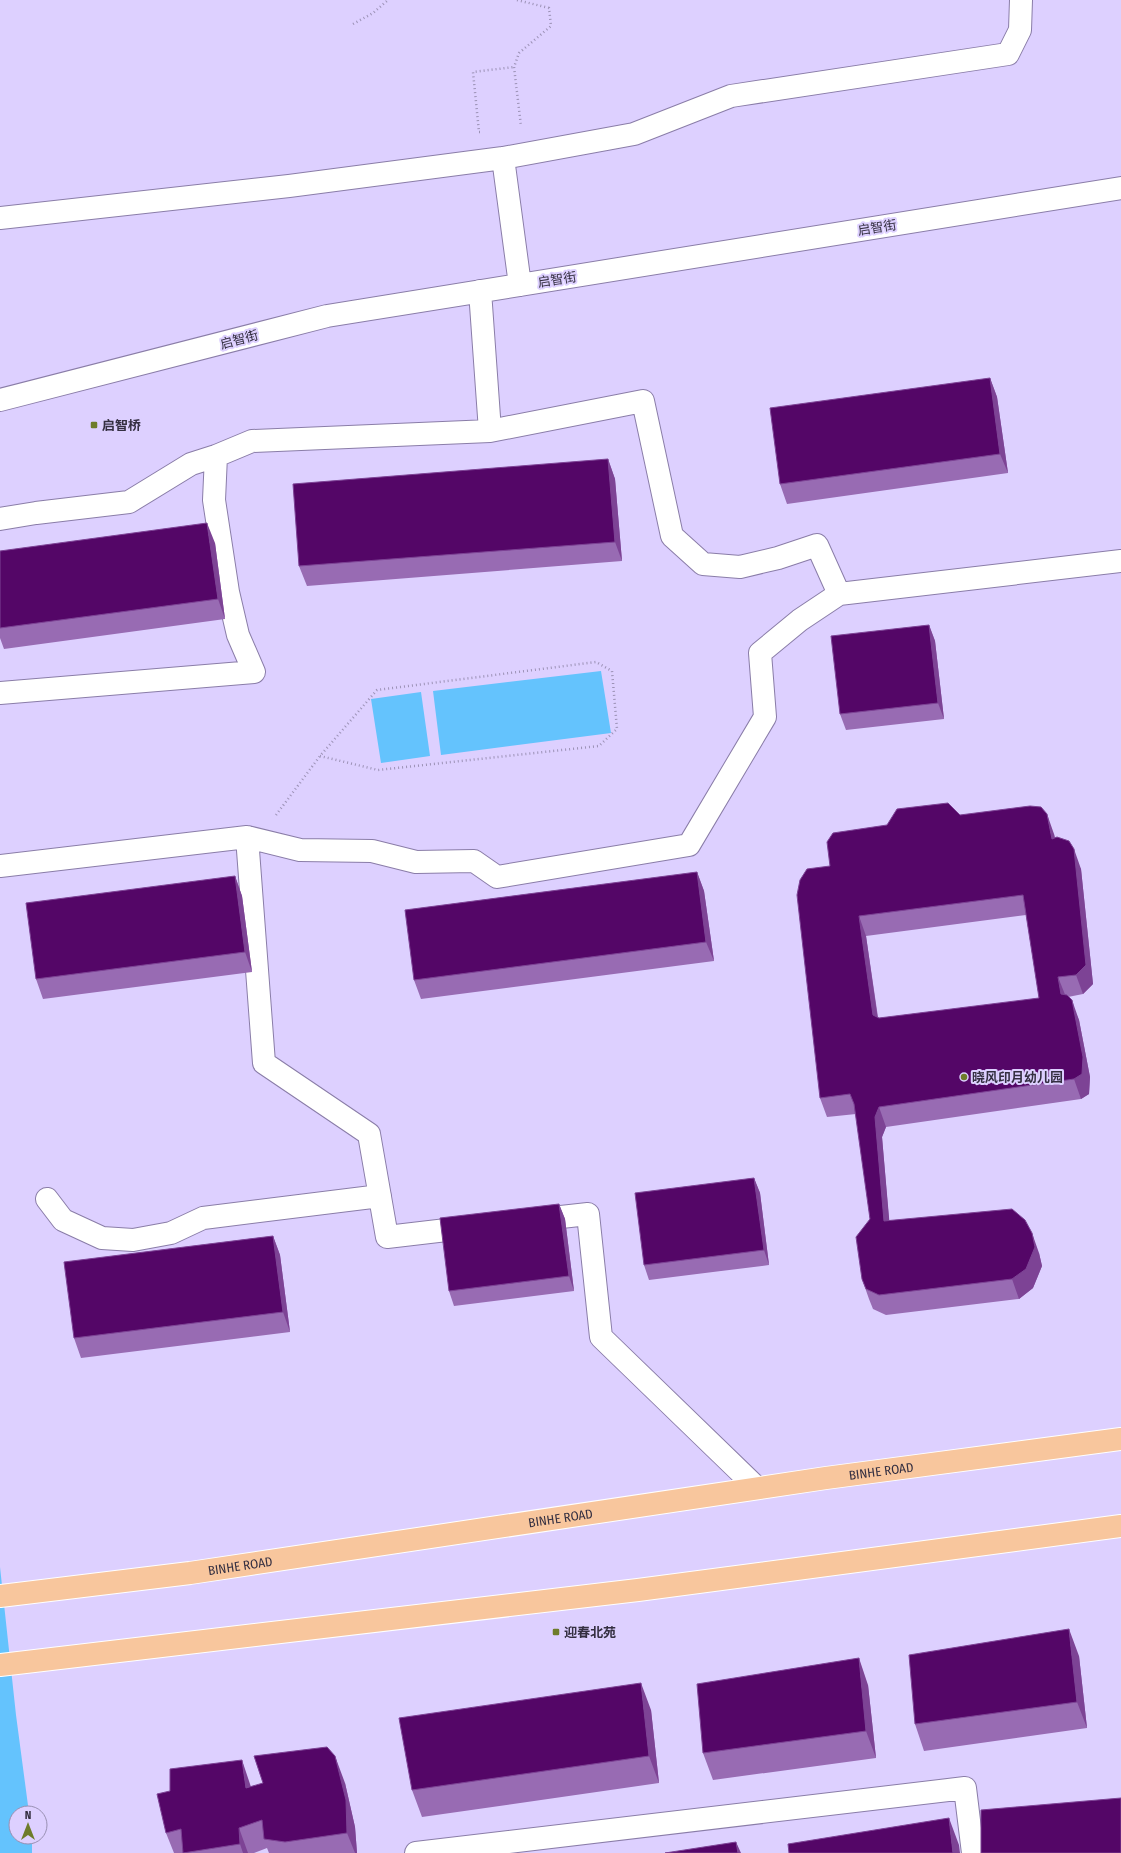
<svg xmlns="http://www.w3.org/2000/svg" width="1121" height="1853" viewBox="0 0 1121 1853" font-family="'Fira Sans Condensed','Noto Sans SC',sans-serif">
  <rect width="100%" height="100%" fill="#ddd0ff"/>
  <!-- water -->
  <path fill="#64c3fd" d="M601,671l10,62 -170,22 -8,-64z
    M421,692l9,64 -49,7 -10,-64z
    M0,1567l16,148 13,98h-13v24h16v16h-32z"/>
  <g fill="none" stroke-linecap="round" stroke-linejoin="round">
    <!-- minor casing -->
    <g stroke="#8a7da8" stroke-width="24">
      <path id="minor" d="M503,158l17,127
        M0,218l289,-32 214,-28 131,-24 97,-38 277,-42 12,-24 1,-30
        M480,291l10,140 153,-30 29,135 31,28 37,3 38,-9 39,-13 22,49
        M0,400l327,-84 794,-128
        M0,519l36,-6 93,-11 62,-38 25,-8 36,-15 238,-10
        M0,693l254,-21 -16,-37 -10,-43 -14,-92 2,-44
        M247,837l53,13 72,1 44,11 58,-1 23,16 192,-32 76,-128 -5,-64 40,-33 39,-26 282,-33
        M0,866l247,-29 17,226 105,71 18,103 85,-10
        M47,1199l16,21 39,18 31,2 38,-7 32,-15 177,-22
        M534,1220l54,-6 13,123 156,151
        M416,1853l549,-65 8,65"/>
    </g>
    <!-- major casing -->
    <g stroke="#fff" stroke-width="24">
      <g id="major">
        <path id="s1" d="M0,1596l190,-23 636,-95 295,-39"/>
        <path d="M0,1665l638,-75 483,-64"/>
      </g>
    </g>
    <!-- path -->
    <path stroke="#9c92b6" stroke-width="2.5" stroke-dasharray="1 3" stroke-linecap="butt" d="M517,0l32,8 2,18 -32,27 -5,14 7,59
      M353,24l20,-11 15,-13
      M480,132h-1l-6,-60 41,-5
      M276,815l44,-59 57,-66 219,-28 16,9 5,58 -18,17 -221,24 -58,-14"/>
    <!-- minor -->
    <use href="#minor" stroke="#fff" stroke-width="22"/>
    <!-- major -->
    <use href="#major" stroke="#f8c69d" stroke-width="22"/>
  </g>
  <!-- wall -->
  <path fill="#986bb3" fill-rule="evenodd" d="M990,378l7,19 11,76 -221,31 -7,-20z
    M608,459l7,20 7,82 -315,25 -8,-20z
    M215,543l10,76 -221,30 -4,-11v-87z
    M929,625l6,16 9,78 -98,11 -6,-16z
    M960,815l94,19 1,4 26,31 12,115 -10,10 -15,3 11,23 11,57 -1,17 -8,5 -195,28 -4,10 7,83 150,33 3,13 -9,22 -14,11 -133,16 -13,-6 -4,-10 -7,-20 8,-60 -14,-105 -29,3 -7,-19 10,-232zM1026,915l13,83 -160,20 -1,-1 -12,-81z
    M697,872l7,19 10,70 -293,38 -7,-19z
    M235,876l7,20 10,76 -209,27 -7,-20z
    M754,1178l6,15 9,72 -120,15 -5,-15z
    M559,1204l6,15 9,72 -120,15 -5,-15z
    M273,1236l7,19 10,77 -209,26 -7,-20z
    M1079,1656l8,72 -163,23 -9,-27z
    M868,1685l8,73 -163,22 -10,-27z
    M651,1710l8,73 -237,34 -10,-27z
    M345,1783l10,44 2,26h-88l-2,-5 -13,5h-80l-8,-20 85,-47z"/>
  <!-- shaded-wall -->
  <path fill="#7d4395" d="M990,378l7,19 11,76 -8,-19z
    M608,459l7,20 7,82 -7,-19z
    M207,523l8,20 10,76 -7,-20z
    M929,625l6,16 9,78 -6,-16z
    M1047,814l7,20 5,25 -7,-20z
    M1074,849l7,20 12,115 -10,10 -7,-19z
    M697,872l7,19 10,70 -8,-19z
    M235,876l7,20 10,76 -7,-20z
    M859,916l7,20 14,98 -7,-19z
    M1058,977l8,20 -5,-3z
    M1072,1000l7,20 11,57 -1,17 -8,5 -7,-20z
    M879,1107l7,20 -4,10 9,103 -7,-19 -9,-104z
    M754,1178l6,15 9,72 -5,-15z
    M559,1204l6,15 9,72 -5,-15z
    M1032,1233l7,20 3,13 -9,22 -14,11 -7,-20z
    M273,1236l7,19 10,77 -7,-20z
    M1069,1629l10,27 8,72 -10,-26z
    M859,1658l9,27 8,73 -10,-27z
    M641,1683l10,27 8,73 -10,-27z
    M335,1756l10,27 10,44 2,26h-2l-8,-20z
    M242,1760l9,27 -5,1z
    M949,1818l10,27 1,8h-7z
    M239,1828l9,25h-5l-3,-9z
    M736,1842l5,11h-3z"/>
  <!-- building -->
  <path fill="#540667" stroke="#7d4395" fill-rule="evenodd" d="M990,378l10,76 -220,30 -10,-76z
    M608,459l7,83 -316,24 -6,-82z
    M207,523l11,76 -218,29v-77z
    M929,625l9,78 -98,11 -9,-78z
    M948,803l12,12 70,-9 11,1 6,7 5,25 5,-2 12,4 5,8 12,116 -10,10 -18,2 3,17 6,1 5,5 11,57 -1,17 -8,5 -195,28 -4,10 9,104 128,-12 13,11 7,13 3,14 -9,22 -14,10 -133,16 -13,-6 -4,-10 -6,-42 14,-18 -16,-115 -4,-10 -30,4 -23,-203 3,-15 7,-11 23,-3 -3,-24 6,-9 54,-8 10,-16zM1023,895l16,103 -160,20 -6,-3 -14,-99z
    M697,872l9,70 -292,38 -9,-70z
    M235,876l10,76 -209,27 -10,-76z
    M754,1178l10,72 -120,15 -9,-72z
    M559,1204l10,72 -120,15 -9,-73z
    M273,1236l10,76 -209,26 -10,-76z
    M1069,1629l8,73 -162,22 -6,-69z
    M859,1658l7,73 -163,22 -6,-69z
    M641,1683l8,73 -237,34 -13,-72z
    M327,1747l8,9 11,44 1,33 -62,9 -21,-3 -2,-19 -23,8 1,16 -57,9 -2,-24 -15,4 -9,-39 13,-3v-22l72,-9 4,28 17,-5 -9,-27z
    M1121,1798v55h-140v-43z
    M949,1818l4,35h-164l-1,-9z
    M736,1842l2,11h-73z"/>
  <!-- markers -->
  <g fill="#6e7c2a" stroke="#ddd0ff" stroke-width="1.5">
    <rect x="90" y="421" width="8" height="8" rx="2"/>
    <circle cx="964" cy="1077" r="4"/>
    <rect x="552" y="1628" width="8" height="8" rx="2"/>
  </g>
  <g text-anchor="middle" stroke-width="4" stroke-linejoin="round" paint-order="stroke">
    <!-- street labels -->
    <g font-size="13" fill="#342f41" stroke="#ddd0ff">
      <text transform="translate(877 227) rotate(-9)" y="5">启智街</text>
      <text transform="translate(557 279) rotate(-9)" y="5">启智街</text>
      <text transform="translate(239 339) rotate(-15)" y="5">启智街</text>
      <text dy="5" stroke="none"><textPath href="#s1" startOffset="890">BINHE ROAD</textPath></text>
      <text dy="5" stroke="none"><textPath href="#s1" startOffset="566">BINHE ROAD</textPath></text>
      <text dy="5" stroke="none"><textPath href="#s1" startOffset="242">BINHE ROAD</textPath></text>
    </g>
    <!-- poi labels -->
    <g font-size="13" font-weight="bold" fill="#342f41" stroke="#ddd0ff" text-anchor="start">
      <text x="102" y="430">启智桥</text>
      <text x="972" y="1082">晓风印月幼儿园</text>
      <text x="564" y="1637">迎春北苑</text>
    </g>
  </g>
  <!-- north arrow -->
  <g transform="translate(28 1825)"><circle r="19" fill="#ddd0ff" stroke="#9990b3"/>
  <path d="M0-3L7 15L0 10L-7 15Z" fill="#6e7c2a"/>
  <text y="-6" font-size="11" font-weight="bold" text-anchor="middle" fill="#342f41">N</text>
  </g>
</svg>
